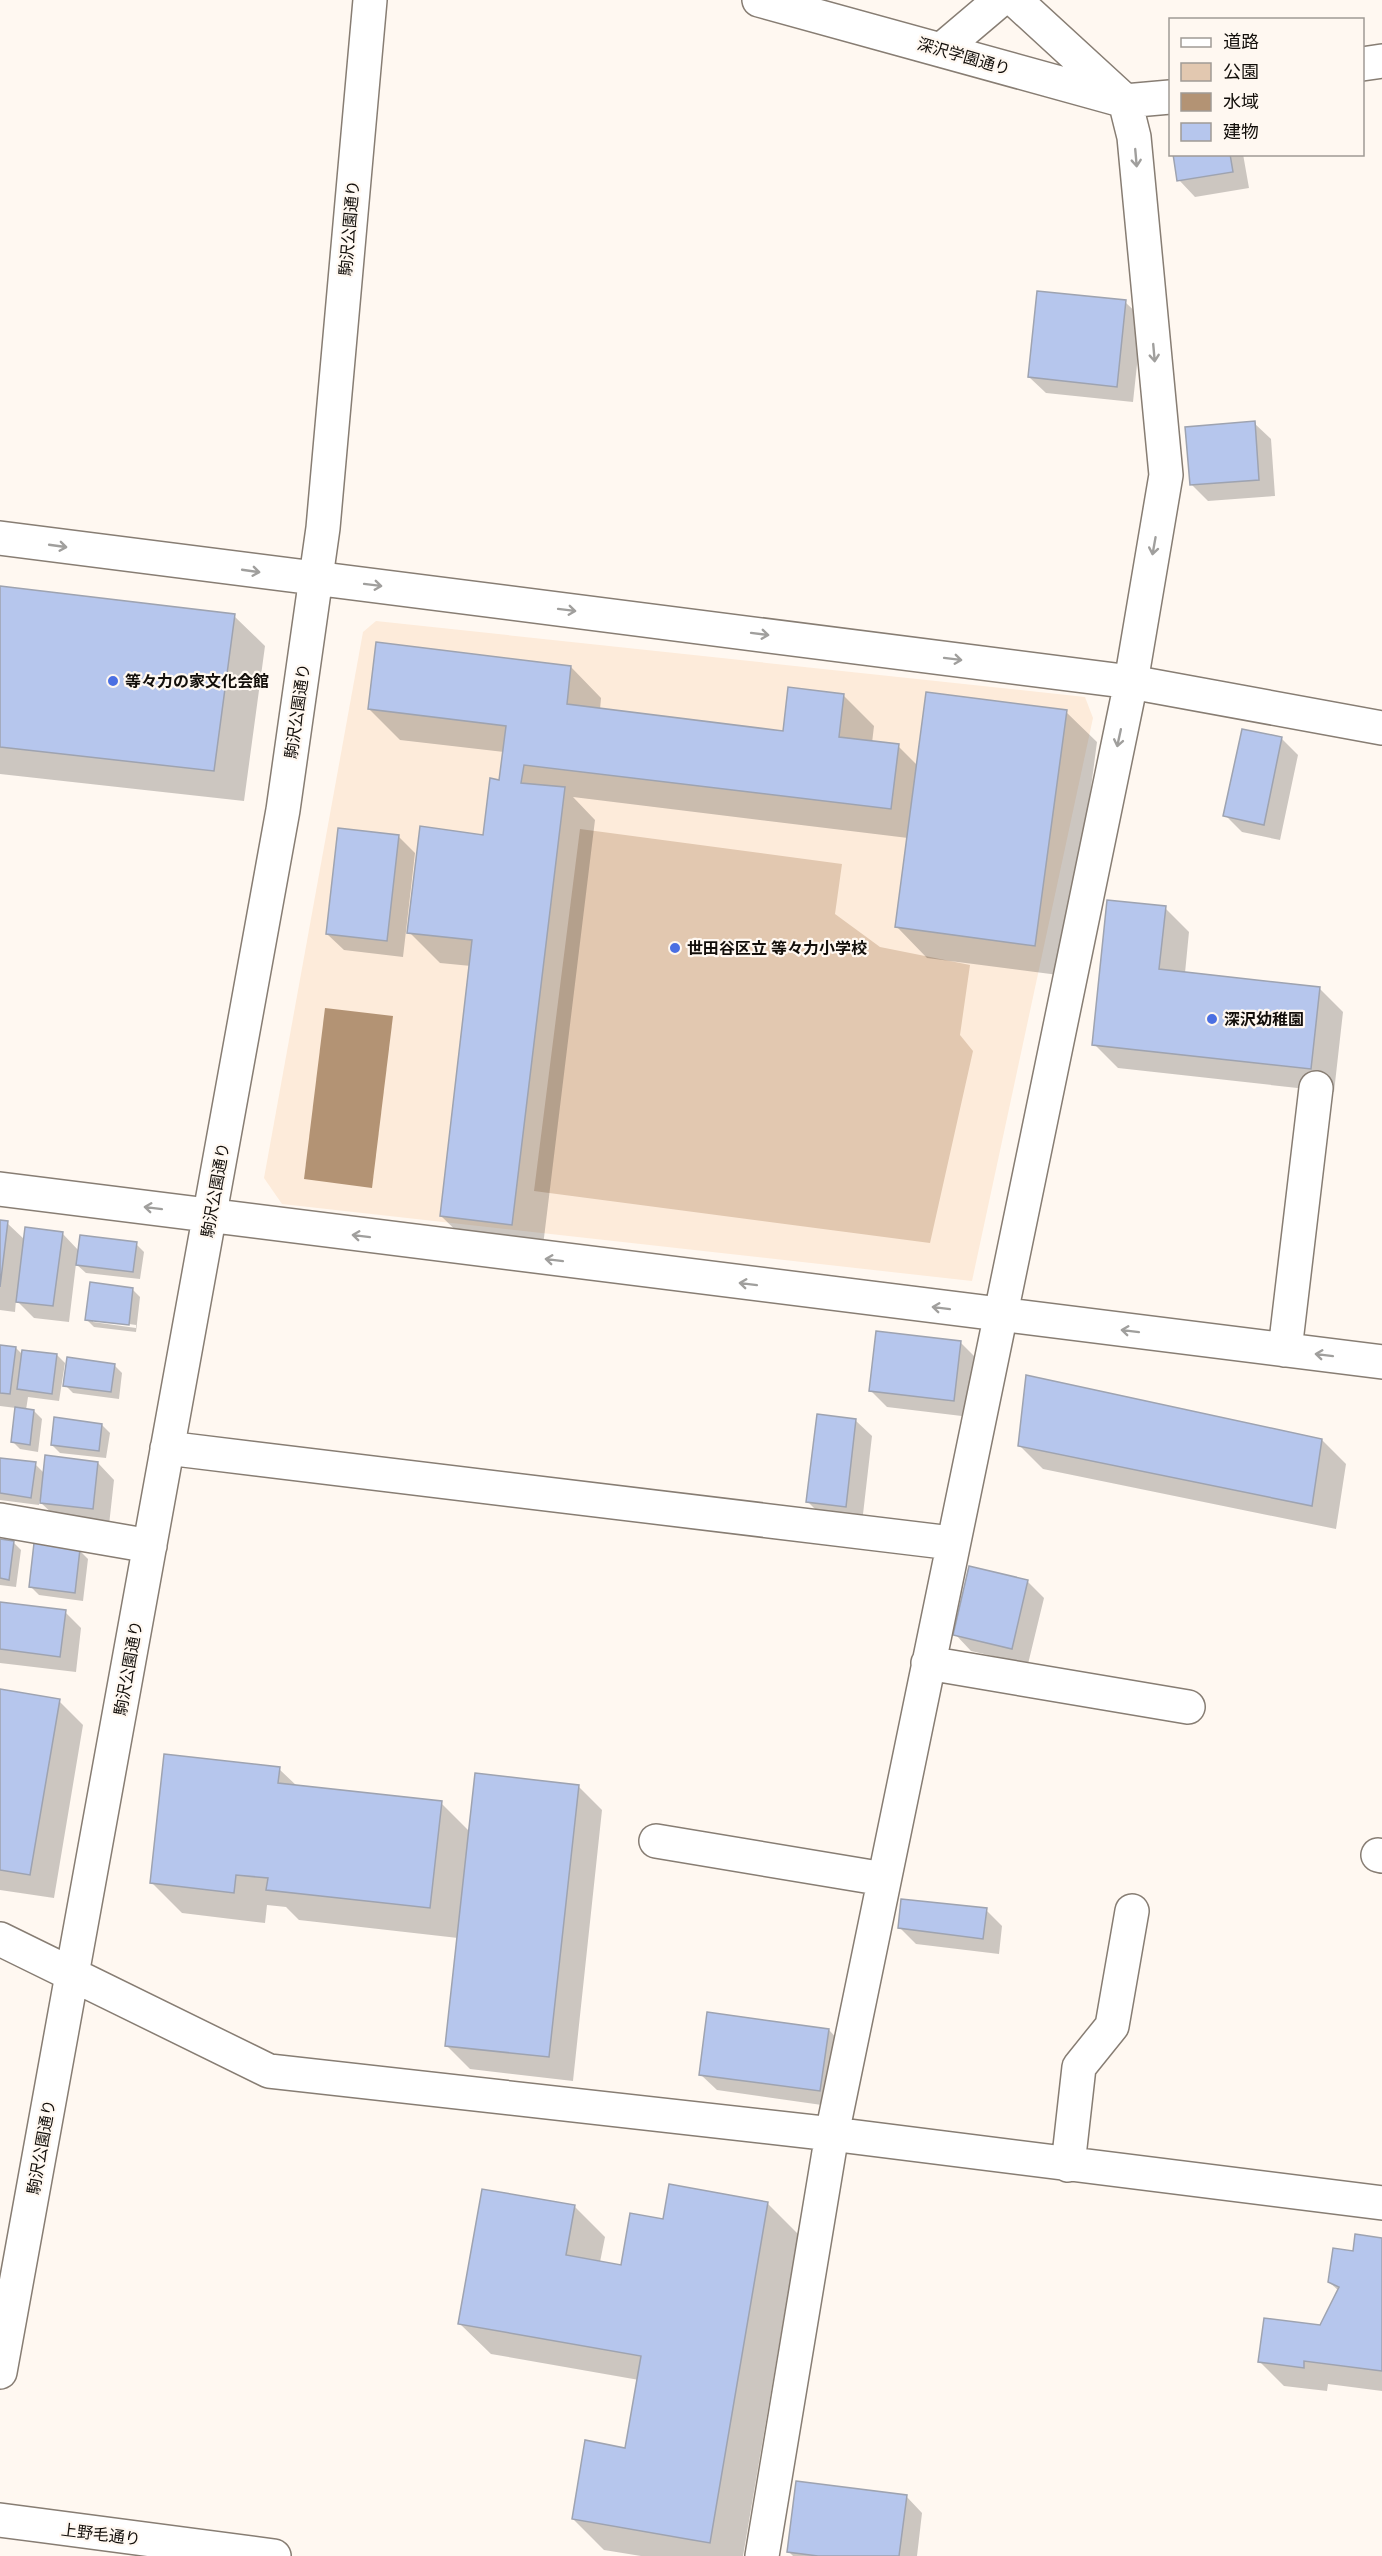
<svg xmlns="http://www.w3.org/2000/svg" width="1382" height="2556" viewBox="0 0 1382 2556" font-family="'Golos Text','Noto Sans JP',sans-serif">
  <rect width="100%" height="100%" fill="#fff8f1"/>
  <!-- built -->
  <path fill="#fdebda" d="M376,621l709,76 8,21 -121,563 -690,-77 -18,-26 99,-546z"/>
  <!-- green -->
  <path fill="#e2c8b0" d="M580,829l262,35 -7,50 45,33 90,18 -10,70 13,16 -43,192 -396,-52z"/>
  <!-- water -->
  <path fill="#b39374" d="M325,1008l68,8 -21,172 -68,-9z"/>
  <!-- shadow -->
  <path fill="#0003" fill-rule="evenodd" d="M1174,154h69l6,34 -54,9 -16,-17z
    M1125,302l17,16 -9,84 -87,-9 -17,-16z
    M1254,423l17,16 4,57 -67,5 -17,-17z
    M0,587l234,29 31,30 -21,155 -244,-27z
    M571,667l30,31 -1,12 184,22 59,-37 31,31 -2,17 26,3 20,20 148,-54 31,30 -31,234 -139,-18 -30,-31 11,-89 -335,-41 22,23 -53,434 -70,-8 -31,-30 30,-250 -31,-3 -31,-31 76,-96 15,-54 4,-30 -104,-12 -31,-31z
    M1282,739l16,16 -18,85 -38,-8 -17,-17z
    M399,837l16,16 -12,104 -59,-7 -17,-16z
    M1165,908l24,24 -4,41 134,15 24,24 -9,80 -216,-24 -24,-24z
    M0,1222l7,1 18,17 37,-7 17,18 57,-7 8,8 -4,27 -54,-6 -10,-9 -7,58 -35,-4 -18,-18 -1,12 -15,-2z
    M132,1289l8,8 -4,35 -42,-5 -8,-8zM93,1319l43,6v3l-43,-6z
    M960,1342l17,17 -7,58 -83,-10 -16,-16z
    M0,1346l16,2 7,7h34l8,8 -6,38 -31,-4 -2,13 8,1 8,8 -4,33 -18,-3 -8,-8 4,-33 -16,-2z
    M114,1365l8,8 -3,26 -46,-6 -8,-8z
    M855,1420l17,16 -10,87 -38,-5 -16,-16z
    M102,1425l8,8 -4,25 -46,-5 -8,-8z
    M1322,1440l24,24 -10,65 -293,-60 -24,-24z
    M0,1460l35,4 10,10 53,-11 16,17 -5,45 -51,-6 -19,-18v4l-39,-5z
    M0,1540l13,2 8,8 -5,37 -16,-2z
    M80,1551l8,8 -5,42 -44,-6 -8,-8z
    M1027,1581l17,17 -16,66 -57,-13 -16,-17z
    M0,1604l65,8 16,16 -5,44 -76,-9z
    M0,1691l59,10 24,24 -29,173 -54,-8z
    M279,1769l18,17 144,17 29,29 108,-46 24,24 -29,271 -103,-12 -24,-24 12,-107 -159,-18 -13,-13 -19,-2 -2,18 -83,-10 -31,-31z
    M986,1910l16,16 -3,28 -83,-10 -16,-16z
    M829,2030l16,17 -9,60 -119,-17 -17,-16z
    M767,2203l31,31 -55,322h-102l-37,-6 -31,-31 54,-70 12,-69 -148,-26 -31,-30 114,-118 31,31 -5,25 23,4 41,-46z
    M1382,2240v151l-54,-7 -1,7 -43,-5 -24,-24 61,-36 18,-35 -10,-9 25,-29z
    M906,2496l16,17 -5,43h-124l-4,-4z"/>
  <!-- building -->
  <path fill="#b6c6ed" stroke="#9ea3b0" stroke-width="1.5" d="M1173,154h57l3,18 -56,9z
    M1037,291l89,9 -9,87 -89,-10z
    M1255,421l4,59 -69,5 -5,-58z
    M0,586l235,28 -21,157 -214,-24z
    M376,642l195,24 -4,38 216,27 5,-44 56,7 -5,43 60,7 -8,65 -367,-44 -3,18 44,4 -53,438 -72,-9 32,-276 -65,-7 13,-107 63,9 7,-57 9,2 7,-54 -138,-17z
    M926,692l141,18 -32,236 -140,-19z
    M1242,729l40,8 -18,88 -41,-9z
    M338,828l61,7 -12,106 -61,-7z
    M1107,900l59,6 -7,63 161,18 -9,82 -219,-24z
    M0,1220l8,1 -8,66z
    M25,1227l38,5 -10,74 -37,-4z
    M80,1235l57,7 -4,30 -57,-7z
    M90,1282l43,6 -4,37 -44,-5z
    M876,1331l85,10 -7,60 -85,-10z
    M0,1345l16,2 -6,47 -10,-1z
    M22,1350l35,4 -5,40 -35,-5z
    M67,1357l48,7 -4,28 -48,-6z
    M1026,1375l296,64 -10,67 -294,-60z
    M15,1407l19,3 -4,35 -19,-3z
    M817,1414l39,5 -10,88 -40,-5z
    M54,1417l48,7 -3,27 -48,-6z
    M45,1455l53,7 -5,47 -53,-6z
    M0,1458l36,4 -5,36 -31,-5z
    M0,1539l14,2 -5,39 -9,-2z
    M34,1543l46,6 -5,44 -46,-6z
    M969,1566l59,14 -16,69 -59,-14z
    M0,1602l66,8 -6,47 -60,-8z
    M0,1689l60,10 -30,176 -30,-5z
    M164,1754l116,13 -2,16 164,18 -12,107 -164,-18 2,-12 -32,-3 -2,18 -84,-10z
    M475,1773l104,12 -30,272 -104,-11z
    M901,1899l86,9 -4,31 -85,-11z
    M707,2012l122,17 -9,62 -121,-16z
    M669,2184l99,18 -58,341 -138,-24 13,-79 40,8 16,-92 -183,-32 24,-135 93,16 -9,50 55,10 9,-52 33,6z
    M1355,2234l27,4v133l-78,-10v7l-46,-6 6,-44 56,7 19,-38 -11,-5 5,-34 20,3z
    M796,2481l111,14 -8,61h-81l-31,-4z"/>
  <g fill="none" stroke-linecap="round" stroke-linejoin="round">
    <!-- minor casing -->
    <g stroke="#877d73" stroke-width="36">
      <path id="minor" d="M759,0l366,101 45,-4
        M941,50l59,-50
        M1362,64l20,-3
        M0,538l1131,144 251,46
        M0,1189l1382,173
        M1285,1350l31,-262
        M167,1448l785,95
        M0,1520l150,26
        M928,1663l260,44
        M656,1841l228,38
        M1378,1855l4,1
        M0,1939l269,132 563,63 550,69
        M1068,2165l11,-98 33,-41 20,-115
        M0,2372l283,-1562 40,-282 47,-528
        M0,2520l274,36
        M762,2556l70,-422 299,-1452 35,-207 -32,-338 -9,-36 -110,-101"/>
    </g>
    <!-- minor -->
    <use href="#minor" stroke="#fff" stroke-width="33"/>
  </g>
  <!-- one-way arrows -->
  <defs><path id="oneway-shaft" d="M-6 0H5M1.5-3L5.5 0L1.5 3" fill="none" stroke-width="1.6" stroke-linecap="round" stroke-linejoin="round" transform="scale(1.5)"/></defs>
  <g stroke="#a09f9d">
    <use href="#oneway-shaft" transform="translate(1136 158) rotate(85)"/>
    <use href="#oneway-shaft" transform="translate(1154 353) rotate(85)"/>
    <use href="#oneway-shaft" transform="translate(58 546) rotate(8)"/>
    <use href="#oneway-shaft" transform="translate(1154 546) rotate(100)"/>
    <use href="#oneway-shaft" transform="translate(251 571) rotate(8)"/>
    <use href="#oneway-shaft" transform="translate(373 585) rotate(7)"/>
    <use href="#oneway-shaft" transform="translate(567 610) rotate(7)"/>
    <use href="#oneway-shaft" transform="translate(760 634) rotate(7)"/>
    <use href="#oneway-shaft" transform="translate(953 659) rotate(7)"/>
    <use href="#oneway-shaft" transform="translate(1119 738) rotate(102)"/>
    <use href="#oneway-shaft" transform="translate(153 1208) rotate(-173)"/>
    <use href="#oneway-shaft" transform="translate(361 1236) rotate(-173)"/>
    <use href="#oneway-shaft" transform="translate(554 1260) rotate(-173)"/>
    <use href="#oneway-shaft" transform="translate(748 1284) rotate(-173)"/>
    <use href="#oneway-shaft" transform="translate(941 1308) rotate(-173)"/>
    <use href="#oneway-shaft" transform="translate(1130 1331) rotate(-173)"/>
    <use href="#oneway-shaft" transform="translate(1324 1355) rotate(-173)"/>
  </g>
  <!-- markers -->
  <g fill="#4b6fe2" stroke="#fff8f1" stroke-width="2">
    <circle cx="113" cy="681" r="6"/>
    <circle cx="675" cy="948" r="6"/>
    <circle cx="1212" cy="1019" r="6"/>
  </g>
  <g text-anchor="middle" stroke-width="4.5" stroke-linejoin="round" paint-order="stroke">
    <!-- street labels -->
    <g font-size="16" fill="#120e0a" stroke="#fff8f1">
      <text transform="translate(964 56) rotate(16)" y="6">深沢学園通り</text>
      <text transform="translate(349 228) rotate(-85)" y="6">駒沢公園通り</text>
      <text transform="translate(297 711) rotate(-82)" y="6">駒沢公園通り</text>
      <text transform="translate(215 1190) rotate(-80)" y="6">駒沢公園通り</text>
      <text transform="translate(128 1668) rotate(-80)" y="6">駒沢公園通り</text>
      <text transform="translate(41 2147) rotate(-80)" y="6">駒沢公園通り</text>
      <text transform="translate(101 2534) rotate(7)" y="6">上野毛通り</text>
    </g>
    <!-- poi labels -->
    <g font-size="16" font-weight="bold" fill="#120e0a" stroke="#fff8f1" text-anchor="start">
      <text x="125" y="687">等々力の家文化会館</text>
      <text x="687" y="954">世田谷区立 等々力小学校</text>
      <text x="1224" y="1025">深沢幼稚園</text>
    </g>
  </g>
  <!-- legend -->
  <rect x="1169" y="18" width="195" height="138" fill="#fff8f1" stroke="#a09a95" stroke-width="1.5"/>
  <rect x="1181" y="38" width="30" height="9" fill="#ffffff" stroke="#a09a95" stroke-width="1.5"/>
  <text x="1223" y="48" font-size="18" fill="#120e0a">道路</text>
  <rect x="1181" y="63" width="30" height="18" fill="#e2c8b0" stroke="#a09a95" stroke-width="1.5"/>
  <text x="1223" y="78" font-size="18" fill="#120e0a">公園</text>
  <rect x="1181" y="93" width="30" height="18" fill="#b39374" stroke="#a09a95" stroke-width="1.5"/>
  <text x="1223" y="108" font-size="18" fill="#120e0a">水域</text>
  <rect x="1181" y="123" width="30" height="18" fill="#b6c6ed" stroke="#a09a95" stroke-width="1.5"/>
  <text x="1223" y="138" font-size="18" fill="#120e0a">建物</text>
</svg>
